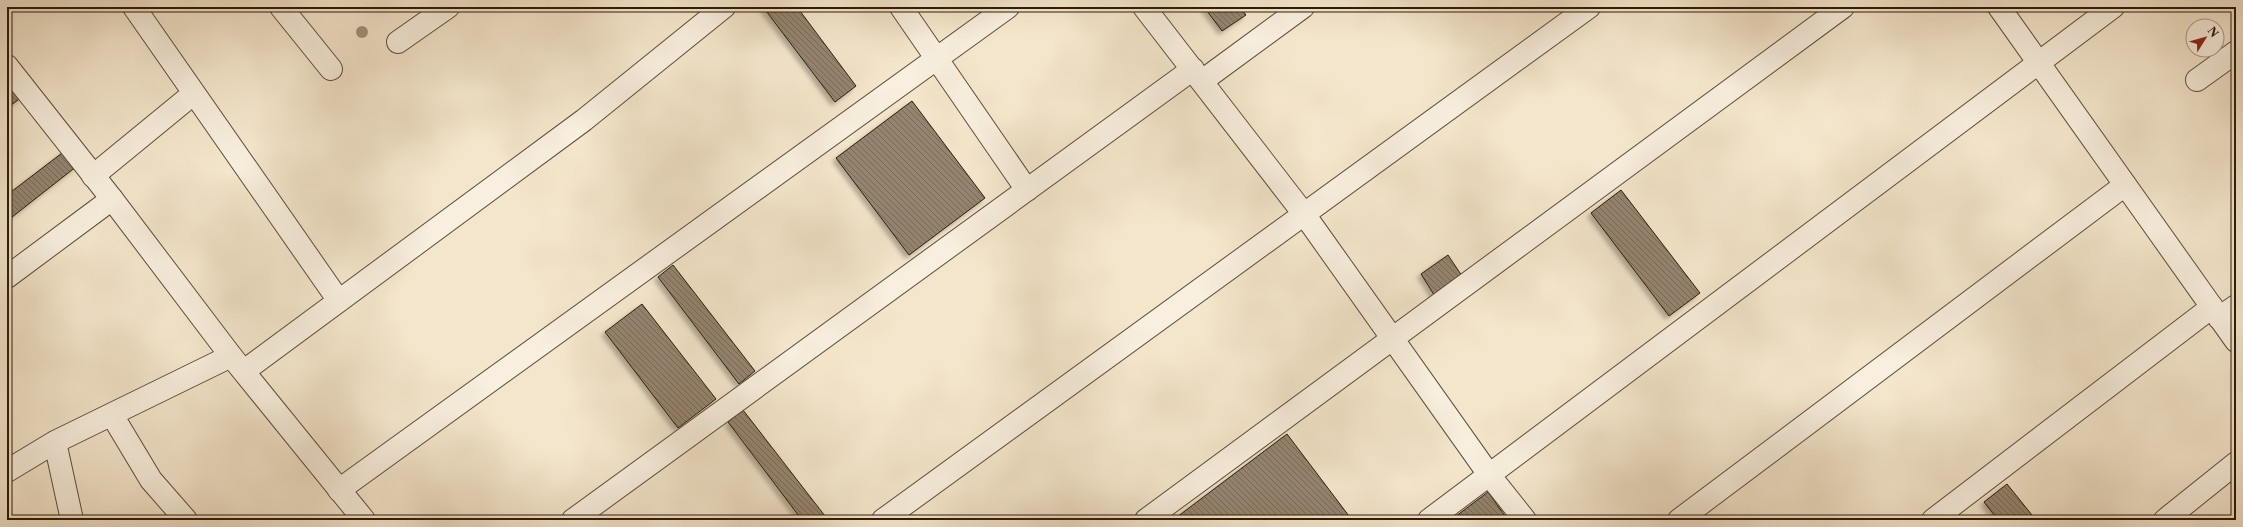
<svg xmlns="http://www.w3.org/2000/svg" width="2243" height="527" viewBox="0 0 2243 527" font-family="'Libre Caslon Text',serif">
  <defs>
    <pattern id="building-back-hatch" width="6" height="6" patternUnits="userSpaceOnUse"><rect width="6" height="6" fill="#94846f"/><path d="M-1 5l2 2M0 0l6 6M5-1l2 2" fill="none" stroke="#796b59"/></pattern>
    <filter id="shadow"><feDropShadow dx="-3.5" dy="3.5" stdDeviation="2" flood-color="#0004"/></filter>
  </defs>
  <rect width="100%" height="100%" fill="#f4e6cc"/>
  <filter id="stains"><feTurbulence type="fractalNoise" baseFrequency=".005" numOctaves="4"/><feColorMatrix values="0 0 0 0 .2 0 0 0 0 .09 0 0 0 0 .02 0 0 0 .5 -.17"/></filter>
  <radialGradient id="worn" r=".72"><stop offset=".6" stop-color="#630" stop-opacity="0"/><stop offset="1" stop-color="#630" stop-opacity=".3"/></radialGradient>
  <!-- building -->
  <path fill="url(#building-back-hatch)" stroke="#2c1a0a" filter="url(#shadow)" d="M763,7h34l59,79 -21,16z
    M1204,7h36l6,8 -24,16z
    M7,84l15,13 -15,11z
    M912,101l73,97 -76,57 -73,-97z
    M66,150l11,16 -70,55v-26z
    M1621,190l79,103 -31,23 -78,-103z
    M1448,255l16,24 -28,19 -15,-24z
    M673,265l82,106 -16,13 -81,-107z
    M642,304l74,95 -38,29 -73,-96z
    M743,410l82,106 -5,4h-18l-74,-98z
    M1287,434l65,86h-179z
    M2007,484l29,36h-38l-14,-18z
    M1488,492l20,28h-57z"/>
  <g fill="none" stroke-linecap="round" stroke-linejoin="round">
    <!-- minor casing -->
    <g stroke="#5e4d3a" stroke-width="24">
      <path id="minor" d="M134,7l205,294
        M281,7l50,62
        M901,7l126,183
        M1144,7l160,207 186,262 35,44
        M398,42l50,-35
        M2197,80l39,-28
        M1202,81l101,-74
        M93,176l100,-82
        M7,277l105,-78
        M2219,318l17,-12
        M244,371l340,-251 140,-113
        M112,415l39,65 35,40
        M55,442l17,78
        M7,471l48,-29 176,-86
        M339,490l669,-483
        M573,520l620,-451
        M883,520l706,-513
        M1146,520l697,-513
        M1429,520l684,-513
        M1679,520l446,-335
        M1933,520l279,-213
        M2165,520l71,-57"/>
    </g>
    <!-- tertiary casing -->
    <g stroke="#5e4d3a" stroke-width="24">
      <path id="tertiary" d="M1999,7l237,334
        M7,66l105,133 119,157 133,164"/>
    </g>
    <!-- minor -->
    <use href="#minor" stroke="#f8efde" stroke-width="22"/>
    <!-- tertiary -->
    <use href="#tertiary" stroke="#f8efde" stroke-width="22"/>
  </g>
  <!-- trees -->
  <circle fill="#a2927c" cx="362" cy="32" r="6"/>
  <!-- margin -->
  <rect width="2243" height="527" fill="none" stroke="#f4e6cc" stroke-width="24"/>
  <rect x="8" y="8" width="2227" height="511" fill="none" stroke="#2c1a0a" stroke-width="2"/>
  <rect x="12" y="12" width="2219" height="503" fill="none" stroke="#2c1a0a"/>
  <!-- north arrow -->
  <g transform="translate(2205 38) rotate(53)"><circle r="19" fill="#f8efde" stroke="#a69a89"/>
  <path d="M0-3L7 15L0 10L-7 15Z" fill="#8f2418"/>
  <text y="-6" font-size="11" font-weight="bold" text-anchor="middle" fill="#2c1a0a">N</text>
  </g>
  <rect width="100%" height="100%" filter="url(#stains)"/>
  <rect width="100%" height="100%" fill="url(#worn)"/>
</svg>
